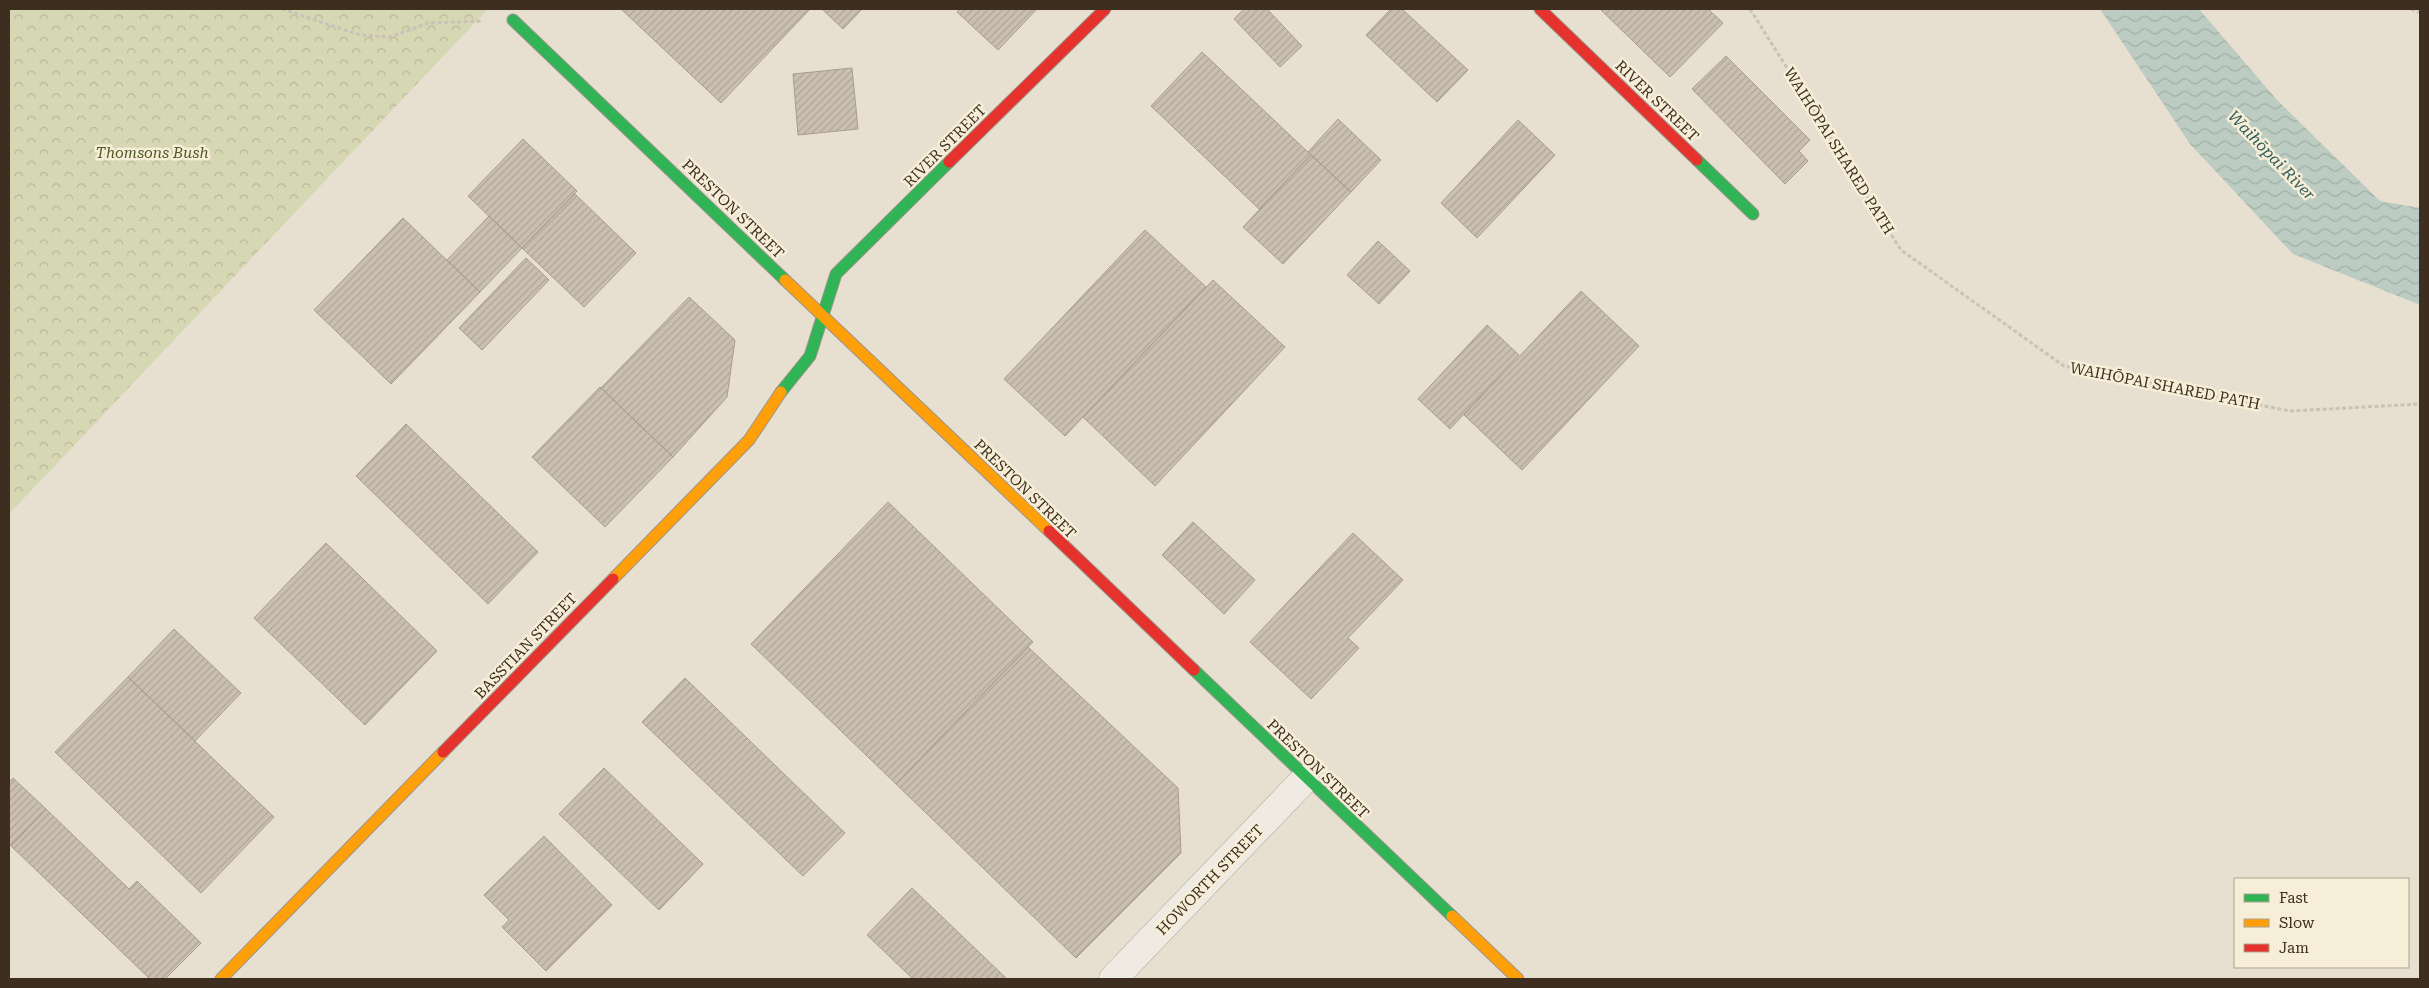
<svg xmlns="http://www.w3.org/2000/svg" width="2429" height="988" viewBox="0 0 2429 988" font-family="'Roboto Serif',serif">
  <defs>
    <pattern id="park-crowns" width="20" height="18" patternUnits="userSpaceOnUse" patternTransform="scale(1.25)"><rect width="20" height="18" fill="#d6d7b3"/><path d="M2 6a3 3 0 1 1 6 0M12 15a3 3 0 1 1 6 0" fill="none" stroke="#b9b99a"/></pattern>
    <pattern id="water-waves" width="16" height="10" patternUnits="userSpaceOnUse" patternTransform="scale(1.25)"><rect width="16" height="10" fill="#bcccc2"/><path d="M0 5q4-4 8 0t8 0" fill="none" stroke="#a2b0a6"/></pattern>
    <pattern id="building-hatch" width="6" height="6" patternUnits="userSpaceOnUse" patternTransform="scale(1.25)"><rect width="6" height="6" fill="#cbbfb2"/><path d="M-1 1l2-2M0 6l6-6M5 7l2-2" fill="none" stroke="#afa499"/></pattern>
  </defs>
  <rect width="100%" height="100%" fill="#e7e0d1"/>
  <!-- park -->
  <path fill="url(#park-crowns)" d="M9,9h479l-479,505z"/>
  <!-- water -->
  <path fill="url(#water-waves)" d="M2100,9h99l78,91 103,101 40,7v97l-127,-51 -103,-110z"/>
  <!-- building -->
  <path fill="url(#building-hatch)" stroke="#a89c90" d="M621,9h189l-89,94z
    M822,9h40l-19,20z
    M960,9h77l-39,41 -41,-38z
    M1244,9h23l35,37 -22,21 -46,-48z
    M1391,9h11l66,61 -31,32 -71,-67z
    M1600,9h108l15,14 -53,54z
    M1202,52l109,103 -52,54 -108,-103z
    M1726,56l84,84 -11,11 9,10 -23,23 -93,-95z
    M852,68l6,61 -60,6 -5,-61z
    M1338,119l43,41 -30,32 -43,-40z
    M1518,120l37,35 -78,83 -36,-35z
    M523,139l54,52 -55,57 -54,-52z
    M1311,155l40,37 -68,72 -40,-37z
    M575,194l61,59 -52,54 -62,-59z
    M489,216l33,32 -42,44 -33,-32z
    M403,218l77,74 -89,92 -77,-74z
    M1145,230l61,57 -141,149 -61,-57z
    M1378,241l32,30 -31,33 -32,-29z
    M526,258l23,22 -67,70 -23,-22z
    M1213,280l72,67 -130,139 -72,-69z
    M1581,291l58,55 -117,124 -58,-55z
    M689,297l46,43 -8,57 -54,60 -72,-69z
    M1487,325l32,30 -69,74 -32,-30z
    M600,387l73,70 -68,70 -73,-70z
    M406,424l132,128 -50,52 -132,-128z
    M888,502l145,140 -137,142 -145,-140z
    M1193,522l62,58 -31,34 -62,-59z
    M1353,533l50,47 -55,58 11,10 -48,51 -61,-57z
    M326,543l111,108 -72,74 -111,-107z
    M174,629l67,64 -46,48 -67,-64z
    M1028,647l150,141 3,65 -105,105 -180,-174z
    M128,677l146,140 -73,76 -146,-141z
    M685,678l160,155 -42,43 -161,-154z
    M604,768l99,96 -44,46 -100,-96z
    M13,778l33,31 -35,37 -2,-2v-62z
    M46,809l83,80 8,-8 64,62 -36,36h-15l-139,-133z
    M544,836l68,69 -66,66 -44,-44 7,-7 -25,-25z
    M912,888l95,91h-94l-46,-44z"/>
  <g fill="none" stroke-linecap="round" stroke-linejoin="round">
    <!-- street casing -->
    <g stroke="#ada599" stroke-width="29">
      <path id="street" d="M1113,979l192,-200"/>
    </g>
    <!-- fast casing -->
    <g stroke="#9c958a" stroke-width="13">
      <path id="fast" d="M513,20l272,260
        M1697,160l56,54
        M781,392l29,-36 26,-82 113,-112
        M1194,670l258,246"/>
    </g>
    <!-- slow casing -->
    <g stroke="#9c958a" stroke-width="13">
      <path id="slow" d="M785,280l264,251
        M613,579l136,-139 32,-48
        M1452,916l66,63
        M221,979l222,-227"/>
    </g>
    <!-- jam casing -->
    <g stroke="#9c958a" stroke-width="13">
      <path id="jam" d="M1540,9l157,151
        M949,162l156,-153
        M1049,531l145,139
        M443,752l170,-173"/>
    </g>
    <!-- path -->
    <path stroke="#c8c2b9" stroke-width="3" stroke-dasharray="4 2.5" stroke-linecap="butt" d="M282,9l78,26 31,2 37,-14 54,-2
      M1750,9l151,241 163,116 226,45 130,-7
      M2411,9l9,4"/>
    <!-- street -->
    <use href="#street" stroke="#efebe3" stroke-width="28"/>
    <!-- fast -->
    <use href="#fast" stroke="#30b455" stroke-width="11"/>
    <!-- slow -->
    <use href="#slow" stroke="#ff9f0a" stroke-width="11"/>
    <!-- jam -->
    <use href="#jam" stroke="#e5322d" stroke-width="11"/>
  </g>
  <g text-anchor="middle" stroke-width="5" stroke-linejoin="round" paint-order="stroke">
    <!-- street labels -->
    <g font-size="15" fill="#3d2e20" stroke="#f7eed8">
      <text transform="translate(1657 101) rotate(44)" y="5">RIVER STREET</text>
      <text transform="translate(945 146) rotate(-45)" y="5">RIVER STREET</text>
      <text transform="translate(1839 151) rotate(58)" y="5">WAIHŌPAI SHARED PATH</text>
      <text transform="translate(733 209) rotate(44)" y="5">PRESTON STREET</text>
      <text transform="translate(2165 386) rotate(11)" y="5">WAIHŌPAI SHARED PATH</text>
      <text transform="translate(1025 489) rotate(44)" y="5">PRESTON STREET</text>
      <text transform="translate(526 646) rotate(-46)" y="5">BASSTIAN STREET</text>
      <text transform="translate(1318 769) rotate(44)" y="5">PRESTON STREET</text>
      <text transform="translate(1210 880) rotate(-46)" y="5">HOWORTH STREET</text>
    </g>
    <!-- park labels -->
    <g font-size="15" font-style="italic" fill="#4d5a26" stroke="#f7eed8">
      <text x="152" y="158">Thomsons Bush</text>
    </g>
    <!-- water labels -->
    <g font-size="16" font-style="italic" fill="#2f5d5a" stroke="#f7eed8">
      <text transform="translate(2272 155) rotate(46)" y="6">Waihōpai River</text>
    </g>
  </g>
  <!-- border -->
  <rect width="2429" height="988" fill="none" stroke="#3d2e20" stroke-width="20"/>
  <!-- legend -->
  <rect x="2234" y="878" width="175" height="90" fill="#f7eed8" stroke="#ada18e"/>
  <rect x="2244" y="894" width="25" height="8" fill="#30b455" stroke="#ada18e"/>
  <text x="2279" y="903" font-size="15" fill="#3d2e20">Fast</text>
  <rect x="2244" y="919" width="25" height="8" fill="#ff9f0a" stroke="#ada18e"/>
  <text x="2279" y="928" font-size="15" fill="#3d2e20">Slow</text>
  <rect x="2244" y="944" width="25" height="8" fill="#e5322d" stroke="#ada18e"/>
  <text x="2279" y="953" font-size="15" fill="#3d2e20">Jam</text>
</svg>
